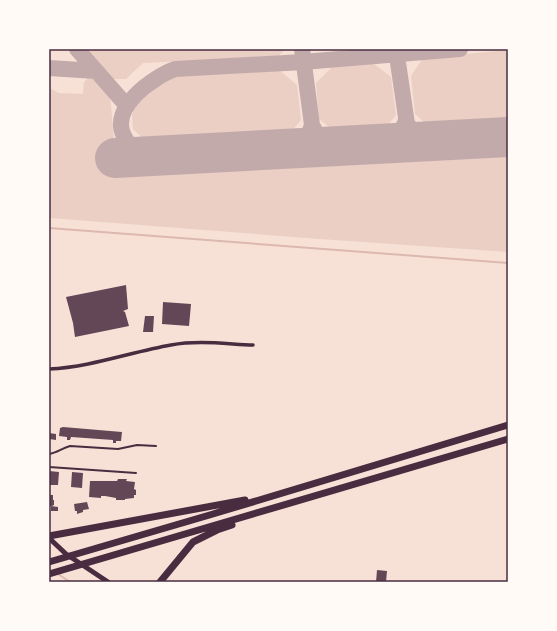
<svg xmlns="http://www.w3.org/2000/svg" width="557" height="631" viewBox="0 0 557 631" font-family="Poppins,sans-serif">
  <rect width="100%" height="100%" fill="#f7e1d7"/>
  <!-- green -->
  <path fill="#ebcfc5" d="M88,49h197l-7,8 -135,6 -17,16h-13z
    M508,50v77l-74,4 -19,-17 -4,-38 12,-18z
    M373,63l18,14 5,38 -14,17 -43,3 -20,-16 -3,-36 17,-17z
    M278,69l19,16 4,35 -14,17 -137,8 -17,-16 -1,-14 2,-7 4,-4 28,-25 6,-3 10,-2z
    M49,70l2,19 8,4 24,1 1,-12 7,-7 19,20 4,43 -1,10 1,19 394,-22v107l-189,-13 -270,-21z"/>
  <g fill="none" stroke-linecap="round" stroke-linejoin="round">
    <!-- stream -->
    <path stroke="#dcb8b0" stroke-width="2" d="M49,228l459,35
      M58,574l12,8"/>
    <!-- taxiway -->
    <path stroke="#c3aaaa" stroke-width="16" d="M77,49l50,57
      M302,49l10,76 7,13 6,4 10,4
      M396,49l11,75 10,11 15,6
      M49,68l47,3
      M382,144c12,-6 20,-11 24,-24
      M293,148c10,-4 16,-12 19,-23
      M150,156c-12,-4 -20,-8 -26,-20 -15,-28 29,-59 51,-67l128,-7 157,-13"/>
    <!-- runway -->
    <path stroke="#c3aaaa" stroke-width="40" d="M115,158l393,-21"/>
  </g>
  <!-- building -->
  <path fill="#644757" d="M126,285l2,24 -5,2 2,1 4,14 -54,11 -2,-14 -7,-26z
    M163,302l28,2 -2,22 -27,-2z
    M145,316h9l-1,16h-10z
    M63,427l59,5 -1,9h-5v2h-3v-3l-42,-3 -1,3h-3v-3l-8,-1 1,-8z
    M49,433l7,1v6l-7,-1z
    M49,471l10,1 -1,13h-9z
    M72,472l11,1 -1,15 -11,-1z
    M118,479h9l-1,2 9,1 -1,7 2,1v5h-2v3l-9,1v1h-9v-2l-11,-2h-4v2l-12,-1 1,-16h27z
    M49,495h4v5h1v5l-2,1h-3z
    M87,502l2,7 -6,1v2l-6,2v-3h-2l-1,-7z
    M51,506l7,1v4h-7z
    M377,570l10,1 -1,11h-10z"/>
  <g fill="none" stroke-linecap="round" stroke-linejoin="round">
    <!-- service -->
    <path stroke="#4a2c40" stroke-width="2" d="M49,454c8,-1 13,-6 21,-8l48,3 19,-4 19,1
      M49,467l87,6"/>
    <!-- minor -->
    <path stroke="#4a2c40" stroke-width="3.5" d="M49,369c42,-2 82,-17 122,-24 27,-5 55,-1 82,0"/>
    <!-- secondary -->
    <path stroke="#4a2c40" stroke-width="5" d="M49,538l17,16 42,28"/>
    <!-- motorway -->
    <path stroke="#4a2c40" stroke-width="7" d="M49,536l196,-36
      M49,562l164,-48 295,-89
      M49,574l459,-135
      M160,582l33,-40 24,-12 15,-5"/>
  </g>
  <!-- border -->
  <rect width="557" height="631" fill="none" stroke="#fffaf5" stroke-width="100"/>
  <rect x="50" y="50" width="457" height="531" fill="none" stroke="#4a2c40" stroke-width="1.5"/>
</svg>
